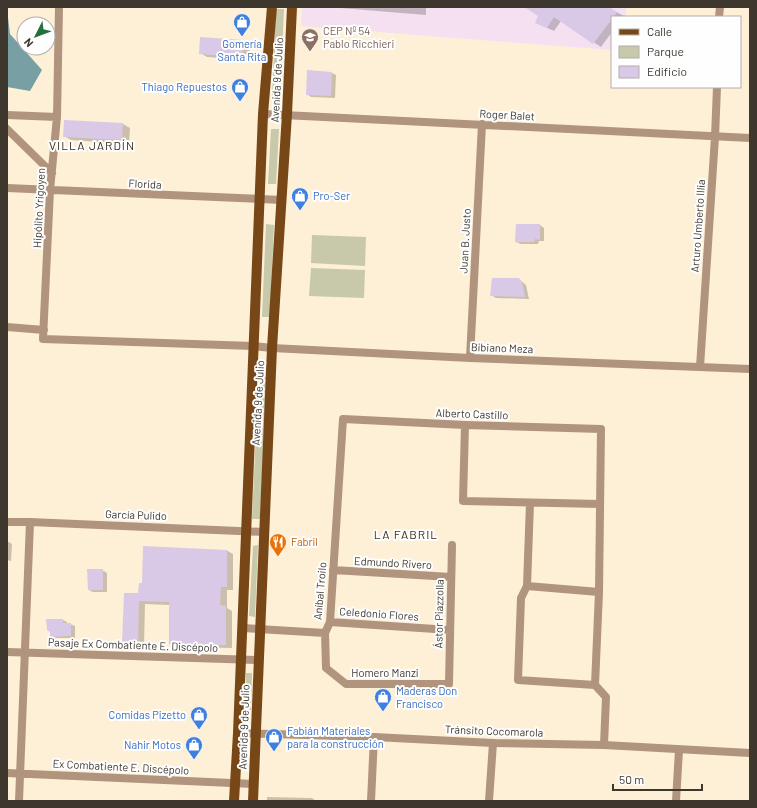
<svg xmlns="http://www.w3.org/2000/svg" width="757" height="808" viewBox="0 0 757 808" font-family="Barlow,sans-serif">
  <rect width="100%" height="100%" fill="#feefd7"/>
  <!-- education -->
  <path fill="#f4e0f1" d="M302,7h324v10h-14v33l-311,-24z"/>
  <!-- green -->
  <path fill="#c7c9aa" d="M276,9h8l-4,88 -8,-1z
    M271,129h8l-3,55h-8z
    M266,224l8,1 -4,92h-8z
    M312,235l54,2 -1,29 -54,-3z
    M311,268l54,2 -1,28 -55,-2z
    M259,367l8,1 -7,151h-8z
    M258,545l-3,72 -6,-1 4,-70z
    M246,673h6l-1,37 -5,-2z"/>
  <!-- water -->
  <path fill="#779fa4" d="M7,9l3,25 32,36 -12,21 -23,-4z"/>
  <!-- shadow -->
  <path fill="#0003" d="M328,7h98v8z
    M531,7h76l17,9 -12,1v15l-11,15 -40,-26 -7,10 -11,-5 -4,-10z
    M201,38l42,3 7,4 -1,15 -42,-3 -7,-4z
    M308,72l24,1 4,2 -1,23 -24,-1 -4,-3z
    M65,121l58,3 7,4 -1,16 -58,-4 -7,-4z
    M540,225l4,3v13h-5l-1,3h-17l-5,-2z
    M519,279l7,6 3,14 -33,-1 -5,-3z
    M7,541l5,3 -1,17 -4,-1z
    M226,550l7,4v36h-6v18l5,3v37l-56,-1 -6,-3v-39l-25,-1 -1,42 -15,-1 -6,-3 20,-57z
    M102,570l5,3v19h-14l-4,-2z
    M63,620l4,2v2h3l5,2v12h-19l-5,-2z
    M267,797l45,1 4,3h-49z"/>
  <!-- building -->
  <path fill="#d9c9e7" d="M524,7h85l8,5 -3,5h-2v2l-19,25 -39,-27 -7,11 -12,-5 3,-7z
    M200,37l43,3 -1,17 -43,-3z
    M307,70l25,2 -1,24 -25,-1z
    M64,120l59,3 -1,17 -59,-3z
    M516,224h24v16l-5,-1 -1,3h-19z
    M492,278h27l3,4 3,15 -35,-1z
    M143,546l84,4v37h-6l-1,18 6,1v39l-57,-1v-42l-30,-1 -1,42 -16,-1 2,-49h14l1,-10h3z
    M87,569h16v21h-15z
    M46,619h17v4h8v13l-21,1v-5l-3,-2z"/>
  <g fill="none" stroke-linecap="round" stroke-linejoin="round">
    <!-- minor -->
    <path stroke="#b0947d" stroke-width="8" d="M59,7l-2,110 -7,73 -7,149 210,7 19,2 198,10 280,11
      M719,17l1,-10
      M263,114l487,24
      M7,115l50,2
      M7,129l45,44
      M7,188l275,12
      M7,327l37,3
      M470,358l12,-234
      M700,367l15,-230 2,-50
      M465,425l-2,76 137,3
      M530,503l-3,83 -6,12 -3,82 77,5
      M7,522h23l234,10
      M452,545l-3,139h-103l-20,-16 -1,-35 5,-11 13,-203 122,6 136,4 -2,163 -4,93 11,12 -2,48
      M333,570l118,7
      M527,586l72,6
      M330,622l120,8
      M242,628l83,5
      M7,652l251,8
      M7,773l247,11
      M19,801l11,-279
      M371,801l3,-64
      M489,801l4,-58
      M676,801l3,-51"/>
    <!-- tertiary -->
    <path stroke="#b0947d" stroke-width="8" d="M238,733l136,4 119,6 111,2 146,8"/>
    <!-- primary -->
    <path stroke="#774718" stroke-width="10" d="M234,801l4,-68 25,-619 9,-107
      M253,801l19,-453 15,-234 5,-107"/>
  </g>
  <!-- icons -->
  <defs>
    <g id="shop-pin" transform="scale(0.9)"><path d="M0 17L-7.5 6A9.5 9.5 0 1 1 7.5 6Z" fill="#3f7fe0" stroke="#fefefe"/><path d="M-5-2.5h2.3a2.7 3.5 0 0 1 5.4 0H5L5.5 6h-11ZM-1.5-2.5h3a1.5 2.3 0 0 0-3 0Z" fill="#fff"/></g>
    <g id="university-pin" transform="scale(0.9)"><path d="M0 17L-7.5 6A9.5 9.5 0 1 1 7.5 6Z" fill="#8d6e63" stroke="#fefefe"/><path d="M0-5L7-2L0 1L-7-2ZM-4 1L0 2.5L4 1V4Q0 6-4 4Z" fill="#fff"/></g>
    <g id="restaurant-pin" transform="scale(0.9)"><path d="M0 17L-7.5 6A9.5 9.5 0 1 1 7.5 6Z" fill="#e8710a" stroke="#fefefe"/><path d="M-5-6h1v4h1v-4h1v4h1v-4h1v5L-1.5 .5V6h-2V.5L-5-1ZM5-6V6H3V1.5H1.5Q1.5-4 5-6Z" fill="#fff"/></g>
  </defs>
  <g fill-rule="evenodd">
    <use href="#shop-pin" x="242" y="22"/>
    <use href="#university-pin" x="310" y="37"/>
    <use href="#shop-pin" x="240" y="87"/>
    <use href="#shop-pin" x="300" y="196"/>
    <use href="#restaurant-pin" x="278" y="542"/>
    <use href="#shop-pin" x="383" y="697"/>
    <use href="#shop-pin" x="199" y="715"/>
    <use href="#shop-pin" x="274" y="737"/>
    <use href="#shop-pin" x="194" y="745"/>
  </g>
  <g text-anchor="middle" stroke-width="4" stroke-linejoin="round" paint-order="stroke">
    <!-- education labels -->
    <g font-size="11" fill="#785e54" stroke="#fefefe" text-anchor="start">
      <text x="323" y="35">CEP Nº 54<tspan x="323" dy="13">Pablo Ricchieri</tspan></text>
    </g>
    <!-- shop labels -->
    <g font-size="11" fill="#366cbe" stroke="#fefefe" text-anchor="end">
      <text x="242" y="48" text-anchor="middle">Gomería<tspan x="242" dy="13">Santa Rita</tspan></text>
      <text x="227" y="91">Thiago Repuestos</text>
      <text x="313" y="200" text-anchor="start">Pro-Ser</text>
      <text x="396" y="695" text-anchor="start">Maderas Don<tspan x="396" dy="13">Francisco</tspan></text>
      <text x="186" y="719">Comidas Pizetto</text>
      <text x="287" y="735" text-anchor="start">Fabián Materiales<tspan x="287" dy="13">para la construcción</tspan></text>
      <text x="181" y="749">Nahir Motos</text>
    </g>
    <!-- street labels -->
    <g font-size="11" fill="#3d372e" stroke="#fefefe">
      <text transform="translate(277 80) rotate(-87)" y="4">Avenida 9 de Julio</text>
      <text transform="translate(507 115) rotate(3)" y="4">Roger Balet</text>
      <text transform="translate(145 184) rotate(3)" y="4">Florida</text>
      <text transform="translate(39 208) rotate(-87)" y="4">Hipólito Yrigoyen</text>
      <text transform="translate(698 226) rotate(-86)" y="4">Arturo Umberto Illia</text>
      <text transform="translate(465 241) rotate(-87)" y="4">Juan B. Justo</text>
      <text transform="translate(502 348) rotate(2)" y="4">Bibiano Meza</text>
      <text transform="translate(258 403) rotate(-87)" y="4">Avenida 9 de Julio</text>
      <text transform="translate(472 414) rotate(2)" y="4">Alberto Castillo</text>
      <text transform="translate(136 515) rotate(2)" y="4">García Pulido</text>
      <text transform="translate(393 563) rotate(3)" y="4">Edmundo Rivero</text>
      <text transform="translate(320 591) rotate(-85)" y="4">Aníbal Troilo</text>
      <text transform="translate(379 614) rotate(4)" y="4">Celedonio Flores</text>
      <text transform="translate(439 614) rotate(-89)" y="4">Ástor Piazzolla</text>
      <text transform="translate(133 645) rotate(2)" y="4">Pasaje Ex Combatiente E. Discépolo</text>
      <text x="385" y="677">Homero Manzi</text>
      <text transform="translate(244 727) rotate(-88)" y="4">Avenida 9 de Julio</text>
      <text transform="translate(494 731) rotate(2)" y="4">Tránsito Cocomarola</text>
      <text transform="translate(121 767) rotate(3)" y="4">Ex Combatiente E. Discépolo</text>
    </g>
    <!-- food labels -->
    <g font-size="11" fill="#c56008" stroke="#fefefe" text-anchor="start">
      <text x="291" y="546">Fabril</text>
    </g>
    <!-- neighbourhood labels -->
    <g font-size="12" letter-spacing="1" fill="#3a2f1c" stroke="#fefefe">
      <text x="92" y="150">VILLA JARDÍN</text>
      <text x="406" y="539">LA FABRIL</text>
    </g>
  </g>
  <!-- border -->
  <rect width="757" height="808" fill="none" stroke="#3d372e" stroke-width="16"/>
  <!-- legend -->
  <rect x="611" y="16" width="130" height="72" fill="#fefefe" stroke="#b1aeab"/>
  <rect x="619" y="29" width="20" height="6" fill="#774718" stroke="#b1aeab"/>
  <text x="647" y="36" font-size="12" fill="#3d372e">Calle</text>
  <rect x="619" y="46" width="20" height="12" fill="#c7c9aa" stroke="#b1aeab"/>
  <text x="647" y="56" font-size="12" fill="#3d372e">Parque</text>
  <rect x="619" y="66" width="20" height="12" fill="#d9c9e7" stroke="#b1aeab"/>
  <text x="647" y="76" font-size="12" fill="#3d372e">Edificio</text>
  <!-- north arrow -->
  <g transform="translate(36 36) rotate(228)"><circle r="19" fill="#fefefe" stroke="#b1aeab"/>
  <path d="M0-3L7 15L0 10L-7 15Z" fill="#256f3c"/>
  <text y="-6" font-size="11" font-weight="bold" text-anchor="middle" fill="#3d372e">N</text>
  </g>
  <!-- scale -->
  <path d="M613 784v6h89v-6" fill="none" stroke="#3d372e" stroke-width="2"/>
  <text x="619" y="784" font-size="12" fill="#3d372e" stroke="#fefefe" stroke-width="3" paint-order="stroke">50 m</text>
</svg>
